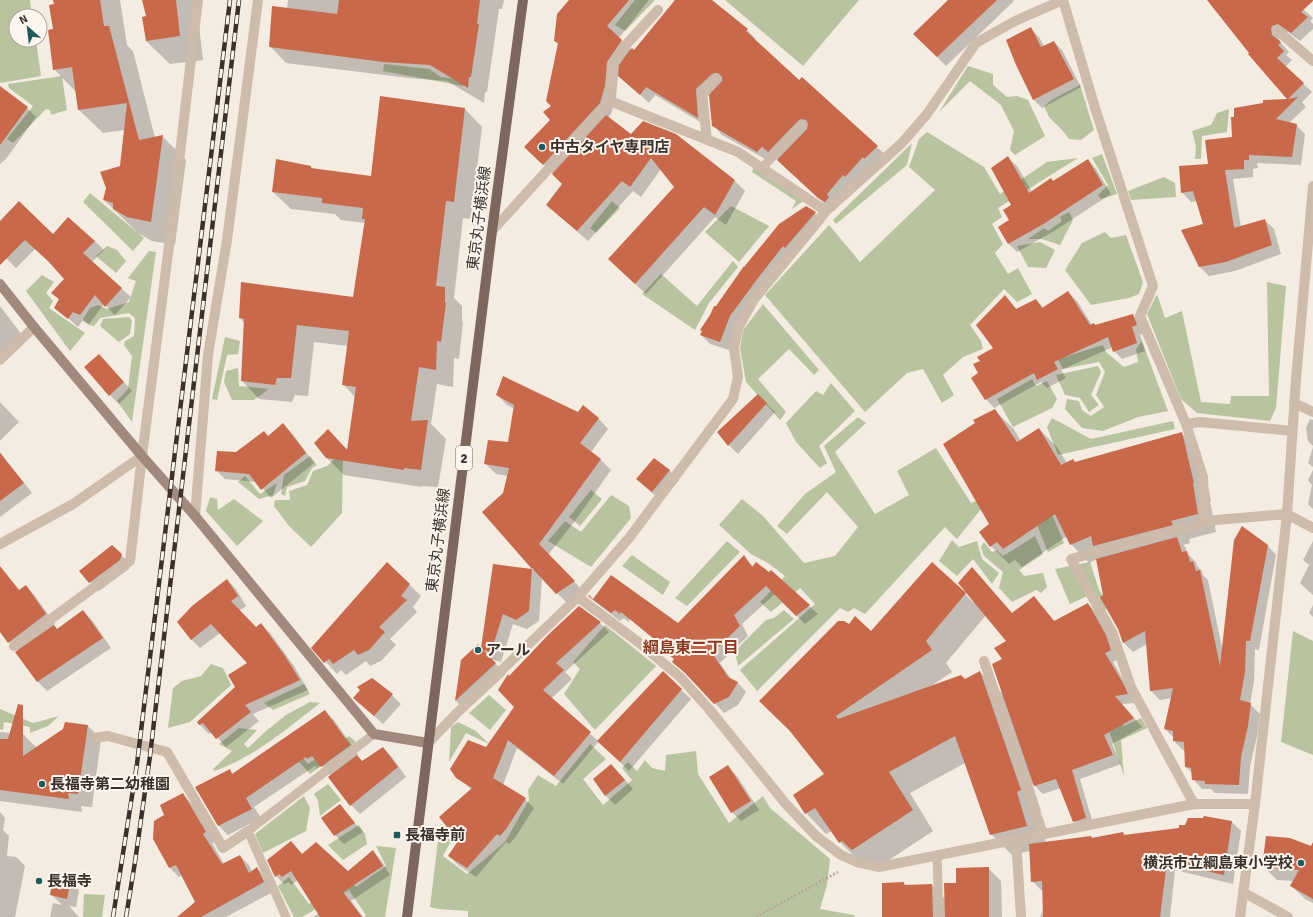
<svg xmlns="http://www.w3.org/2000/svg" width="1313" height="917" viewBox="0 0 1313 917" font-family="Signika,'Noto Sans JP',sans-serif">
  <rect width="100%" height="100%" fill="#f4ebe1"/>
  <!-- green -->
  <path fill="#b8c4a0" d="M0,0h30l2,16h-16v24h20l5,36 -41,7z
    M635,0h20l-30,31 -10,-6z
    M725,0h134l-56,66z
    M384,64l45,5 12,8 24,3 -2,6 -80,-15z
    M968,66l25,8v11l14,12 10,-1 11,4 17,36 -30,19 -5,-5 4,-19 -13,-26 -31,-24 -31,31z
    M62,76l5,34 -16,5 -1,-5 -4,-1 -33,34 -6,-4 26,-33 -24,-18 -1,-4z
    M1080,85l14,45 -13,10 -12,-1 -7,-9 -13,-13 -5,-11 9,-7z
    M1229,109l-2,23 -25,4 -1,23h-6l1,-13 -4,-15 19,-6 6,-12z
    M927,132l57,35 16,27 47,-32 31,-4 -80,50 4,9 -10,7 11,20 -8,9 13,21 10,-6 14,26 -15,8 -13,-13 -34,36 11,16 2,8 -20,8 -20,18 11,20 -12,8 -19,-34 -16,4 -42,39 -100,-117 64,-70 31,37 75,-72 -26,-23 10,-28z
    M912,143l-5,22 -71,59 -3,-4z
    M1102,154l15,40 -16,5 -3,-4 10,-10 -16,-27z
    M754,166l51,34 -13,9 4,-8 -44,-29z
    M1164,177l11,6 1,14 -45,3 -3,-9z
    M90,193l54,45 -11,13 -50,-49z
    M612,201l8,7 -24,25 -6,-5z
    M731,206l38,20 -30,36 -34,-30z
    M1069,212l4,8 -13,25 -18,-6h-14l16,-11 4,3 14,-10 -2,-4z
    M1105,232l6,6 15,-3 17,47 -4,12 -10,4 -38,7 -26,-35 17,-27z
    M1040,242l15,8 -9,18 -18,-1 -11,-21z
    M107,246l10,4 9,11 -10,12 -20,-17z
    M149,251l7,1 -24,170 -15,-21 11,-12 4,-33 -8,-11 1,-4 9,-5 1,-18 -6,-5 -29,5 -6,8 -5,-1 -6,-6 7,-11 8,-3 9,4 22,-7 7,-21 -8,-3z
    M733,261l5,6 -29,36 -14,27 -53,-36 19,-20 36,32z
    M42,275l12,7 -8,11 7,8 -4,7 36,25 -15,18 -44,-60z
    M1267,282l19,4 -10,122 -6,13 -73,-8 -16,-14 -34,-85 10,-20 8,24 17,-7 19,91 29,2 1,-8h38z
    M763,304l56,66 -5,5 -25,-26 -31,30 28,33 -6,8 -34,-38 -6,-34 3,-18z
    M129,317l3,4 -2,13 -11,8 -19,-16 3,-7z
    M225,337l15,4 -2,13 -11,1 -10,45 -5,-1z
    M1142,341l26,70 -30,6 -35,14 -21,-3 -17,-19 2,-10 12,2 3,9 9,6 13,-9 -8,-12 9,-23 -6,-10 -36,7 -5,-10 45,-14 3,7 18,15 14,-5 -2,-13z
    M1098,366l3,6 -10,23 8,10 -10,7 -9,-14 -15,-3 -9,-20z
    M238,368l1,18 30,3 -15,11h-22l-8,-18 2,-11z
    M1032,379l4,7 11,-5 10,18 -5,9 -39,19 -16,-28z
    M831,383l24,28 -36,35 8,17 -7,5 -24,-26 -10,-19 30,-32 7,4z
    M858,417l8,6 -31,29 40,62 34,-19 -12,-24 39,-23 35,55 14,-7v8l-28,35 -12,-12 -80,87 -11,-6 -6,4 -8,-4 -83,83 -17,-21 75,-66 -15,-16 -29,24 -11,-10 25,-26 -17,-13 -17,-9 -32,-29 23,-26 21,17 41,47 31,-7 23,-29 -31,-35 -40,42 -10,-8 28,-32 31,-22 -12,-26z
    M1052,418l39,21 82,-18 2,8 -117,26 -11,-28z
    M343,451l-1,62 -31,34 -22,-21 -15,-20 1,-6h15l-1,-9 18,-6 6,-14 14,-5z
    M310,456l7,9 -5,3 -7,13 -18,6 -2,9 -4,-2 3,-19z
    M245,476l15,18 17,-11 -4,12 -14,4 -21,-17z
    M591,490l11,9 -22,27 -11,-9z
    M611,495l18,11 2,12 -40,49 -43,-26 17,-20 16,11z
    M210,497l7,2 1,11 16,-11 29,22 -26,25 -31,-35z
    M1051,512l13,31 -16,9 -13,-32z
    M1035,536l8,18 -24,16 5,6 19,-3 4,14 -6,6 -5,-3 -24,12 -13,-14 4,-16 -19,-16 -3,-9 3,-5 8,10 5,-2 6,6z
    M952,540l7,7 18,-6 5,18 17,14 -7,11 -19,-25 -16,17 -18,-15z
    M727,541l13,11 -53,54 -12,-8z
    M632,555l38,27 -7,13 -41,-29z
    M1090,562l9,28 10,16 -4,4 -11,-17 -24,11 -15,-35z
    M784,610l10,9 -56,47 -3,-15 31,-31 8,-2z
    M605,625l51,41 -61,64 -31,-36 16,-25 -7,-7z
    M1293,631l20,10v114l-32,-13z
    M211,664l12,4 8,17 -41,37 -22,6 5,-40 9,-7 19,-5z
    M304,684l6,10 -37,16 -9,-7z
    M489,695l17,15 -16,20 -21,-17z
    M310,702l10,1c-33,26 -65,53 -105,68l-2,-2 19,-18 -13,-7 20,-16 18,2 -13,14 4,4 18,-17 20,-16z
    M0,709l33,14 26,-7 -11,10 -18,7v-6l-26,-5 -1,8 -3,-1z
    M1120,718l4,8 17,-8 6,10 -26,12 3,36 -17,-52z
    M458,722l18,9 13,13 -23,-11 -17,29 2,-35z
    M349,736l7,6 -46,32 -16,-18 4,-4 10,12z
    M590,744l16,15 -23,20 20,26 29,-25 -10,-12 6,-6 9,9 8,-11 7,8 13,3 1,-16 30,-4 2,23 31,49 34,-27 7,12 60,51 -3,26 -7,24 34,6 1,2h-387v-6l-30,-2 -8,-2 10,-83 12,15 -9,17 24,18 38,-32 24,-42 -1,-10 10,-15 18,11z
    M328,784l13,16 -21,16 -2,-15 -4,-7z
    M304,796l6,12 -4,23 -43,22 -8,-19z
    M359,825l6,9 2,10 -24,16 -15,-15z
    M376,846l20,2 -11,69h-20l1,-2 -17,-25 -47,27h-8l-16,-31 11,-9 20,27 37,-30 10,13 30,-21z
    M84,894l21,1 -3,22h-19z"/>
  <!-- shadow -->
  <path fill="#0003" fill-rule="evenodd" d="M54,0h66l7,45 6,6 22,87 7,-2 24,24 -11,85 -23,-4 -14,-8 -34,-33 17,-33 4,-37 -22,3 -24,-23 -3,-18 -22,-23z
    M143,0h53l7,60 -33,4 -24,-23 1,-24z
    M288,0h216l-2,9h-3l-12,83h-2l-1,11 -37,-22 -38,-3 -123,-15 -16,-17 17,-37z
    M570,0h79l-30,38 15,14 39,-48 1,-4h36l37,30 9,9 -2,2 132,114 -52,56 -6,-4 -56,-52 -5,5 -45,-25 -9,-10 -3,-31 -5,5 2,27 -52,-31 -6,8 -31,-29 -2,24 -5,16 -3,4 23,17h44l60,46 10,10 -19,34 -11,-8 -69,77 -26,-24 56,-83 -15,-18 -20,28 -8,-6 -45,50 -30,-26 6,-31 -38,-37 25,-27 8,-75 -4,-4z
    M949,0h64l1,1 -68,65 -32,-32z
    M1208,0h98l-9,6 7,4 9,8 -3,3 3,3v5l-13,12 -12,-9 -7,2 -2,5 2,4 8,9 -3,3 6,5 -7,7 27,25 -10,10 4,5 -17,16 7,2 9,9 -4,31 -44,-2 1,5 -5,1v8l-20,2 8,48 24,-7 9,9 7,25 -46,17 -26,5 -9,-9 5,-43 -8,-23 -6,1 -9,-10 51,-54 56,-38 -40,-46h1z
    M1031,29l8,8 5,9 10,-4 8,8 19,37 -39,21 -8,-8z
    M5,91l22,17 9,9 -30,42 -6,5v-71z
    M465,109l17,18 -11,92 -8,-1 -9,80 8,8v14l1,2 -4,37 -5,-1 -1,29 -16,-3 -6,40 15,15 -8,48 -16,-1v1l-78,-12 -18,-18 2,-27 20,20 7,-53 -12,-13 5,-38 -34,-4 -6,54 -13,-1 -3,7 -33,-3 -17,-18 2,-58 -4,-5 114,-20 11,-75 -24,-3 -6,-6 -44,-5 -18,-17 38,-25 3,2 58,8z
    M1008,158l9,8 15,26 22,-10 34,-22 8,9 15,25 -57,37 -37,21 -8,-8 -9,-17 10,-6 2,-16z
    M806,207l9,6 9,9 -85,103 -10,25 -19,-6 -9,-9 16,-28z
    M0,222l53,14 42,5 9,9 -12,12 39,35 -16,18 -11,-11 -15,20 -7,-3 -4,6 -22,-20 4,-7 -8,-7 13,-14 -12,-14 -18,-16 -19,19 -16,-16z
    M1068,292l9,9 15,24 3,1 37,-11 9,8 3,10 -4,2 5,16 -23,8 -8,-8 -1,-4 -52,23 5,8 -19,10 -6,-6 -47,26 -8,-9 -7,-26 2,-12 13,-13 11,-52 12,14 19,-10 8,8z
    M0,306l22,29 -22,23z
    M99,355l33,36 -13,13 -9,-9z
    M497,395l101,23 10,11 -17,23 9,7 11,11 -36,51 -27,34 36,37 -17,11 -25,-25 -3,43 -12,8 -14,-5 -12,38 -10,-3 15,15 -40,37 -10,-10 5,-41 21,-10 12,-85 40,5 -30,-77 4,-17 -12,-2 -11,-11 24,-19 6,-35 -8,-4z
    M758,395l17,17 -37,42 -9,-9z
    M0,402l19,20 -19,19z
    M994,410l19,18 8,13 18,-12 18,18 10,16h9l105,-30 19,18 11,50h-1l6,31 -27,7 1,4 -7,2 3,3 1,5 9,9 1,4 5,5 1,4 5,5 14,68 45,-103 9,10 -17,95 -4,-1 -1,32 -4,23 10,10 -3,22 -7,31 -2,27 -33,-1 -4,-4h-9l-9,-10 -1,-6 -6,-6 -1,-17h-2l-9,-9v-3l-9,-9 7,-31 -12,2 -9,-9 -4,-47 -14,8 -9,-9 -19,-48 -8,-36 -8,4 -18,-19 -4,-8 -45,31 -7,-7 -6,4 -18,-18 -1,-21z
    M1310,419l3,1v26l-5,-5 -2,-13z
    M283,424l9,9 22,30 -43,35 -14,-16 -32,-3 -9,-9 20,-17 33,-16z
    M1313,447v20l-5,-4z
    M0,452l32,41 -32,24z
    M654,459l16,12 9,9 -17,21 -16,-13 -9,-9z
    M1313,470v39l-5,-5 4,-19 -4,-5z
    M1313,541v54l-13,-12 9,-18 -6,-5z
    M112,546l18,18 -1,5 -30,22 -9,-9z
    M744,557l10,10 15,6 2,-2 47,43 -13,10 -30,-30 -33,30 6,12 -28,27 12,17 6,3 8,9 -8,13 -14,8 -61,-66 -33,-28 -1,3 -5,-4 -4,3 -27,-21 18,-24 67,48z
    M388,564l33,32 -8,11 4,5 -27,27 6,6 -15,16 -11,5 -4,-5 -20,14 -5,-5 -4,4 -24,-26z
    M972,568l40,45 22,-16 21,25 33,-18 9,9 17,31 5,15 -6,3 18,31 4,10 -13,1 20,23 -30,17 9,20 -41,15 14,48 -12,3 -8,-9 -13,-33 -18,6 -11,-11 9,28 -4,1 9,31 46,-5 31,-5 3,3 54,-7 24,-10 1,-2 27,5 9,9 -8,53 -58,-14 -5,47h-130l3,-6v-21h-2l-9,-9 -2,-30 -18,4 -21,-21 -26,-71 -55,30 23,38 -59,39 -13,-7 -21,-21 -8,-11 -6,3 -20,-21 19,-39 -33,-41 79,-100 94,-39 9,9 1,-1zM986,615l22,27 -5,18 1,35 -24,-23 -15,8 -34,6 21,-14 -6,-9z
    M3,571l17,20 6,-5 9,10 20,28 -2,2 4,4 26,-19 9,9 19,28 -64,43 -9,-9 -22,-29 2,-2 -18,-19v-58z
    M227,580l9,9 10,17 -7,5 17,18 5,-5 9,9 24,33 14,24 -55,24 6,7 -33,26 -14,-15 -3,2 -10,-10 38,-37 11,-24 -28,-30 -20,15 -9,-9z
    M1313,605v12l-4,-4z
    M579,607l21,16 9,9 -44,40 7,7 -21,20 47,42 65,-68 28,26 -62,72 -30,-30 -36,43 -46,-36 -14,37 22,14 9,9 -19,30 -6,6 -3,-2 -30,35 -18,-12 -9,-9 10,-15 13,-51 -15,-13 29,-29 29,-41 -6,-30z
    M392,695l9,9 -18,20 -29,-26z
    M324,711l10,9 24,34 -1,2 6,6 20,-14 9,9 14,20 -46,37 -9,-9 -20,-29 -10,-11 -4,3 -2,-2 -61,41 7,11 -33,17 -9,-9 -23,-38 34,-17 3,3z
    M88,726l13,13 -9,68 -11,-1 1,6 -82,-11v-69l23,2 14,14z
    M728,767l9,9 22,34 -18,11 -9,-9z
    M620,774l13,15 -18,16 -9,-9 -11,-17z
    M183,794l9,10 23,38 -3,1 12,21 16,-8 9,9 3,7 5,-4 9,9 7,15 -47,25h-47l18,-15 -15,-27 -3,2 -9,-9 -16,-29 11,-24z
    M339,805l24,27 -19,12 -9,-9z
    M0,812l5,6 -2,12 6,6 -2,20 9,1 9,9 -10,51h-15z
    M291,842l12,13 45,17 25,-20 8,8 9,15 -39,26 12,16h-50l6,-4 -21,-33 -7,5 -2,-3 -5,2 -8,-8z
    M1313,848v55l-8,-4 -13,-13 2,-5 -17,-1 -14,-14z
    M988,868l13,13 1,36h-119l21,-34 3,3 25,-1 13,14 13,-15z
    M70,881l9,9 -3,17 -7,-1 10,11h-29l3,-14 9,2 -10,-10z"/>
  <!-- building -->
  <path fill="#c8694b" d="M53,0h47l4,26h5l30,114 24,-5 -12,87 -24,-5 -14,-8v-6l-10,-3 3,-12 -6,-16 20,-6 7,-63 -49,7 -6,-43 -19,3 -5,-40 5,-1 -4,-24 5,-1z
    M142,0h34l4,36 -34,5 -4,-24 4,-1z
    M339,0h141l-3,24h2l-8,53h-2l-1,11 -38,-23 -47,-3 -114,-15 3,-41 65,8z
    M569,0h60l-22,26 15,14 -15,22 -2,24 -5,17 -57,62 -19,-18 26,-27 -7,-8 8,-6 -5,-5 12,-58 -4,-2 3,-27z
    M675,0h37l36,29 -2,2 53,49 3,-3 76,69 -14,13 -1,-2 -18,20 -2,-2 -16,19 2,3 -4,5 -7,-4 -41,-38 30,-31 1,-5 -2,-4 -5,-1 -3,2 -30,31 -6,-5 -5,5 -45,-26 -3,-31 13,-14v-4l-4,-4h-3l-3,1 -16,15 2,29 -52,-31 -6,8 -22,-19 1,-11 10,-14 3,-3 2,2z
    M948,0h49l-60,57 -24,-23z
    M1207,0h106v1l-12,11 7,5 -17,16 -13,-9 -6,2 -1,3 1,6 9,7 -3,3 6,6 -7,7 27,25 -16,16 10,-2 -22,22 21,5 -5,33 -43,-2v5h-5v9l-19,1 9,58 31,-9 7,26 -46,17 -27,5 -18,-37 22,-6 -10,-33 -12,2 -2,-27 29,-2 -3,-24 27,-3 -1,-20h3v-9l29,-5v-3l24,-1 -39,-45 1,-1z
    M1031,27l10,20 13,-6 20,38 -41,21 -17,-35 -10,-25z
    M0,86l28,21 -28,38z
    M380,96l85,12 -11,94 -8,-1 -10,85 9,1v16h1l-5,39 -4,-1 -1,29 -17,-3 -8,54 17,-1 -7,50 -17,-2v2l-78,-12 -12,-15 14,-14 19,21 9,-63 -14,-2 7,-54 -52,-6 -6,53h-14l-2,7 -34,-4 3,-62 -5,-1 2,-36 112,15 12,-78h-3l1,-11 -41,-5v-5l-50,-6 4,-33 35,7v2l60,8z
    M606,115l25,19 12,-13 33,13 59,46 -20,35 -11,-8 -69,77 -27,-25 66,-72 -23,-29 -21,29 -8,-6 -45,50 -31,-26 16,-21 -10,-10z
    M1008,156l21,37 22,-15 2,3 35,-22 15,26 -58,38 -37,21 -10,-17 11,-7 -6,-10 8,-5 -20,-37z
    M19,201l34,33 15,-17 27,24 -12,12 39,35 -17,19 -10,-12 -15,20 -7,-3 -5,7 -14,-11 5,-9 -8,-6 13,-14 -16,-18 -23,-21 -25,25v-44z
    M806,206l10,6 -31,36 -2,-2 -25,32 -28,38 -10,26 -20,-7 2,-4 -2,-1 10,-15 4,-9h2l28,-40v1l35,-43z
    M1068,291l22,34 4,-2 1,2 38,-11 4,11 -5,2 5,16 -24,9 -5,-15 -54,25 4,7 -21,11 -3,-7 -49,27 -14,-22 7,-5 -5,-9 7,-3 -3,-4 16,-9 -17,-23 29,-30 11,14 20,-10 6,9z
    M99,354l25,28 -15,14 -25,-29z
    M503,376l75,36 5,-7 16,13 -19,25 21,16 -37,51 -25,34 36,37 -19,13 -24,-26 -3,43 -13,9 -13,-6 -12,38 -8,-2 13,13 -41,38 6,-41 17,-16 3,4 12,-84 39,5 -50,-57 21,-19 6,-25 -25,-4 4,-24 20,2 6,-37 -18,-10z
    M758,394l9,9 -39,43 -11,-14z
    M995,409l22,33 22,-14 22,37 12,-6 2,3 107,-30 12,51h-1l5,31 -27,7 2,4 -80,21 -2,-10 -21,9 -15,-31 -52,35 -6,-7 -7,5 -11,-15 10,-8 -46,-80 32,-21 -2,-3z
    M283,423l23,30 -45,37 -12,-16 -34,-3 2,-20 19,1 28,-21 4,5z
    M0,453l24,30 -24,18z
    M654,458l16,12 -18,22 -16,-13z
    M1242,526l26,19 -18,96h-4l-1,31 -5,28 11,3 -3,23 -7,31 -2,28 -34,-1v-3l-13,-1 -1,-12 -6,-1 -1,-25 -11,-1v-10l-9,-2 9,-41 -23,3 -5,-60 -22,12 -5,-14 -18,-32 3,-2 -7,-36 81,-22 5,15 5,-1 3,11 3,-1 3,10 4,-1 20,96 14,-126z
    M112,545l10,9 -2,6 -31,23 -10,-12z
    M744,555l8,12 4,-5 13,10 2,-2 39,35 -14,11 -30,-30 -32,29 6,11 -28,27 16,24 10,5 -9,15 -15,7 -29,-31 -13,-11 2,-3 -13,-11 2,-2 -42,-34 -1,2 -5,-4 -4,3 -23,-17 1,-1 4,4 18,-24 67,48z
    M387,562l23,22 -9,12 6,4 -28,27 6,5 -16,18 -11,5 -4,-5 -21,14 -4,-5 -5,4 -13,-15z
    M932,562l34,31 -40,48 6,9 -96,66 2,3 123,-44 4,4 15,-8 41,119 -4,2 10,34 -37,9 -35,-99 -66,36 24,38 -61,40 -10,-9 -3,2 -24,-35 -10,6 -12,-19 31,-21 -35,-44 -30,-29 79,-80h6l5,3 6,-8 16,15z
    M0,566l19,24 7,-5 20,29 -38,29 -8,-11z
    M972,567l40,46 22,-17 20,25 34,-18 18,32 5,15 -6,3 18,30 5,11 -13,2 19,22 -30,17 9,20 -41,15 14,48 -13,4 -17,-43 -22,7 -42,-122 10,-5 -8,-11 12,-7 -48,-58z
    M227,579l11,17 -7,5 25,26 5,-4 24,33 15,24 -55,25 6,7 -35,27 -13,-16 -4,2 -2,-3 38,-35 -7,-12 19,-12 -36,-39 -20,16 -14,-18 15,-16z
    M579,606l22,16 -45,41 8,7 -21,20 48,42 -37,44 -46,-36 -15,38 33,20 -20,31 -6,7 -3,-2 -30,34 -19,-12 10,-15 -19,-24 33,-29 -16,-10 -6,-9 18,-29 18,7 28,-40 -16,-17 10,-16 1,2 41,-43z
    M83,610l20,28 -66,44 -22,-30 39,-27 3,4z
    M663,671l19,18 -62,73 -23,-21z
    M372,678l21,16 -19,22 -21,-18 7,-8 -3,-3z
    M18,704l5,1v51l40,-27 2,-7 23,3 -10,69 -10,-1 1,6 -69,-9v-51h8z
    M325,710l25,35 -29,22 -9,-11 -5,3 -1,-2 -60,41 6,11 -34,17 -23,-39 35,-18 2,5z
    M383,747l15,20 -48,39 -22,-29 29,-22 5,6z
    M611,764l14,16 -20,16 -12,-17z
    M728,765l23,36 -20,12 -22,-36z
    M183,793l23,39 -3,2 19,30 18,-9 9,18 8,-6 7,15 -63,35h-24l18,-15 -19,-37 -7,3 -16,-29 1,-18 10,-6 -4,-10z
    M340,804l15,19 -21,13 -13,-18z
    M1204,816l28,5 -8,54 -57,-13 -7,55h-117l-1,-36 -11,1 -2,-38 62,-8 1,2 31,-6 1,3 55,-7v-3h6l3,-7h15z
    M1266,836l24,2 21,8 2,-4v57l-23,-13 9,-16 -37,-3z
    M291,841l11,13 14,-12 32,29 25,-21 10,16 -40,26 19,25h-42l-29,-46 -9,6 -3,-3 -4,3 -8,-17z
    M989,867v50h-44l-1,-34h12v-15z
    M53,877l18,3 -4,19 -17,-4z
    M904,882v3l28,-1 1,33h-51v-34z"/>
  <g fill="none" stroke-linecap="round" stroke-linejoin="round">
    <!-- path -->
    <path stroke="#b9a596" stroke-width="2.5" stroke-dasharray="2 2" stroke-linecap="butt" d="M756,917l82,-45"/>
    <!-- lane -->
    <path stroke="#cdbbac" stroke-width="9" d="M762,168l40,-43
      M937,855l2,62
      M286,917l-38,-86 126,-97"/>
    <!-- street -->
    <path stroke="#cdbbac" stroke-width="10" d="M1277,30l36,31
      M610,101l3,-38 11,-16 34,-37
      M707,140l-5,-48 14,-13
      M492,231l118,-130 128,51 88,59
      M0,360l34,-33
      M1294,403l19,9
      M1186,424l17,53 2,46
      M195,516l13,-161 19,-115 31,-240
      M0,544l73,-40 69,-48
      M578,597l60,45 42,35 29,32 76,94 31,33 25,19 16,7 22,5 315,-63h61
      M14,646l116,-85 12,-105 28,-218 28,-238
      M984,661l59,173
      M94,738l14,-2 59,16 56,96 25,-17
      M428,743l29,-30 121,-116 51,-59 104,-139 5,-22 -4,-29 4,-20 16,-29 72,-88 76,-68 25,-29 49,-71 39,-22 48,-21 33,111 57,175 -13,30 46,108 14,-2 92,9
      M1194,804l-63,-117 -19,-55 -41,-73 145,-39 71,-6 26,14
      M1016,840l5,77
      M1243,892l45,25
      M1240,917l15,-113 32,-290 9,-135 17,-193"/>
    <!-- secondary -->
    <path stroke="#a18a7d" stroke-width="10" d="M0,284l34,43 108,129 53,60 179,218 54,9"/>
    <!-- primary -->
    <path stroke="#7d675c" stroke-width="10" d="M407,917l85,-686 31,-231"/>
    <!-- rail casing -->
    <g stroke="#3b302b" stroke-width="4.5">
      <path id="rail" d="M113,917l24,-153 93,-764
        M126,917l9,-55 15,-106 89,-756"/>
    </g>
    <!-- rail -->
    <use href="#rail" stroke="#fbf5ee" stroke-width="3" stroke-dasharray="9" stroke-linecap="butt"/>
  </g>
  <!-- markers -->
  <g fill="#1f5a5e" stroke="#fbf5ee" stroke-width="1.5">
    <circle cx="542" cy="147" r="4"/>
    <circle cx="478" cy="650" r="4"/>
    <circle cx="42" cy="784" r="4"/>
    <rect x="393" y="831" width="8" height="8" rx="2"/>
    <circle cx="1301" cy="863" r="4"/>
    <circle cx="39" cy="881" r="4"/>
  </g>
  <g text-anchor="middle" stroke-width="4" stroke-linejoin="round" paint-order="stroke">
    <!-- shield labels -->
    <rect fill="#fbf5ee" stroke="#756b66" stroke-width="1" x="456" y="446" width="16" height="24" rx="3"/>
    <g font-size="14" font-weight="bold" fill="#3b302b">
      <text x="464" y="463">2</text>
    </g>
    <!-- poi labels -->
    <g font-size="15" font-weight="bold" fill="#3b302b" stroke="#fbf5ee" text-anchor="start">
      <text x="550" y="152">中古タイヤ専門店</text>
      <text x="486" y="655">アール</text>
      <text x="50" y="789">長福寺第二幼稚園</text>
      <text x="405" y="840">長福寺前</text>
      <text x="1293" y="868" text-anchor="end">横浜市立綱島東小学校</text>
      <text x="47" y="886">長福寺</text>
    </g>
    <!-- street labels -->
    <g font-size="15" fill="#3b302b" stroke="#fbf5ee">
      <text transform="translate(479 218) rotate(-83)" y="5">東京丸子横浜線</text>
      <text transform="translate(438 540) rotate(-83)" y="5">東京丸子横浜線</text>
    </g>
    <!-- neighbourhood labels -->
    <g font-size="16" font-weight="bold" fill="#8c3b22" stroke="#fbf5ee">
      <text x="691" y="653">綱島東二丁目</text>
    </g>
  </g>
  <!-- north arrow -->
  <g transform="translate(28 28) rotate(332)"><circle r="19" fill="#fbf5ee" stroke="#aea6a0"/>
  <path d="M0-3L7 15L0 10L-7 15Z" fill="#1f5a5e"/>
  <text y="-6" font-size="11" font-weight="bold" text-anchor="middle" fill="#3b302b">N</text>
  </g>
</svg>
